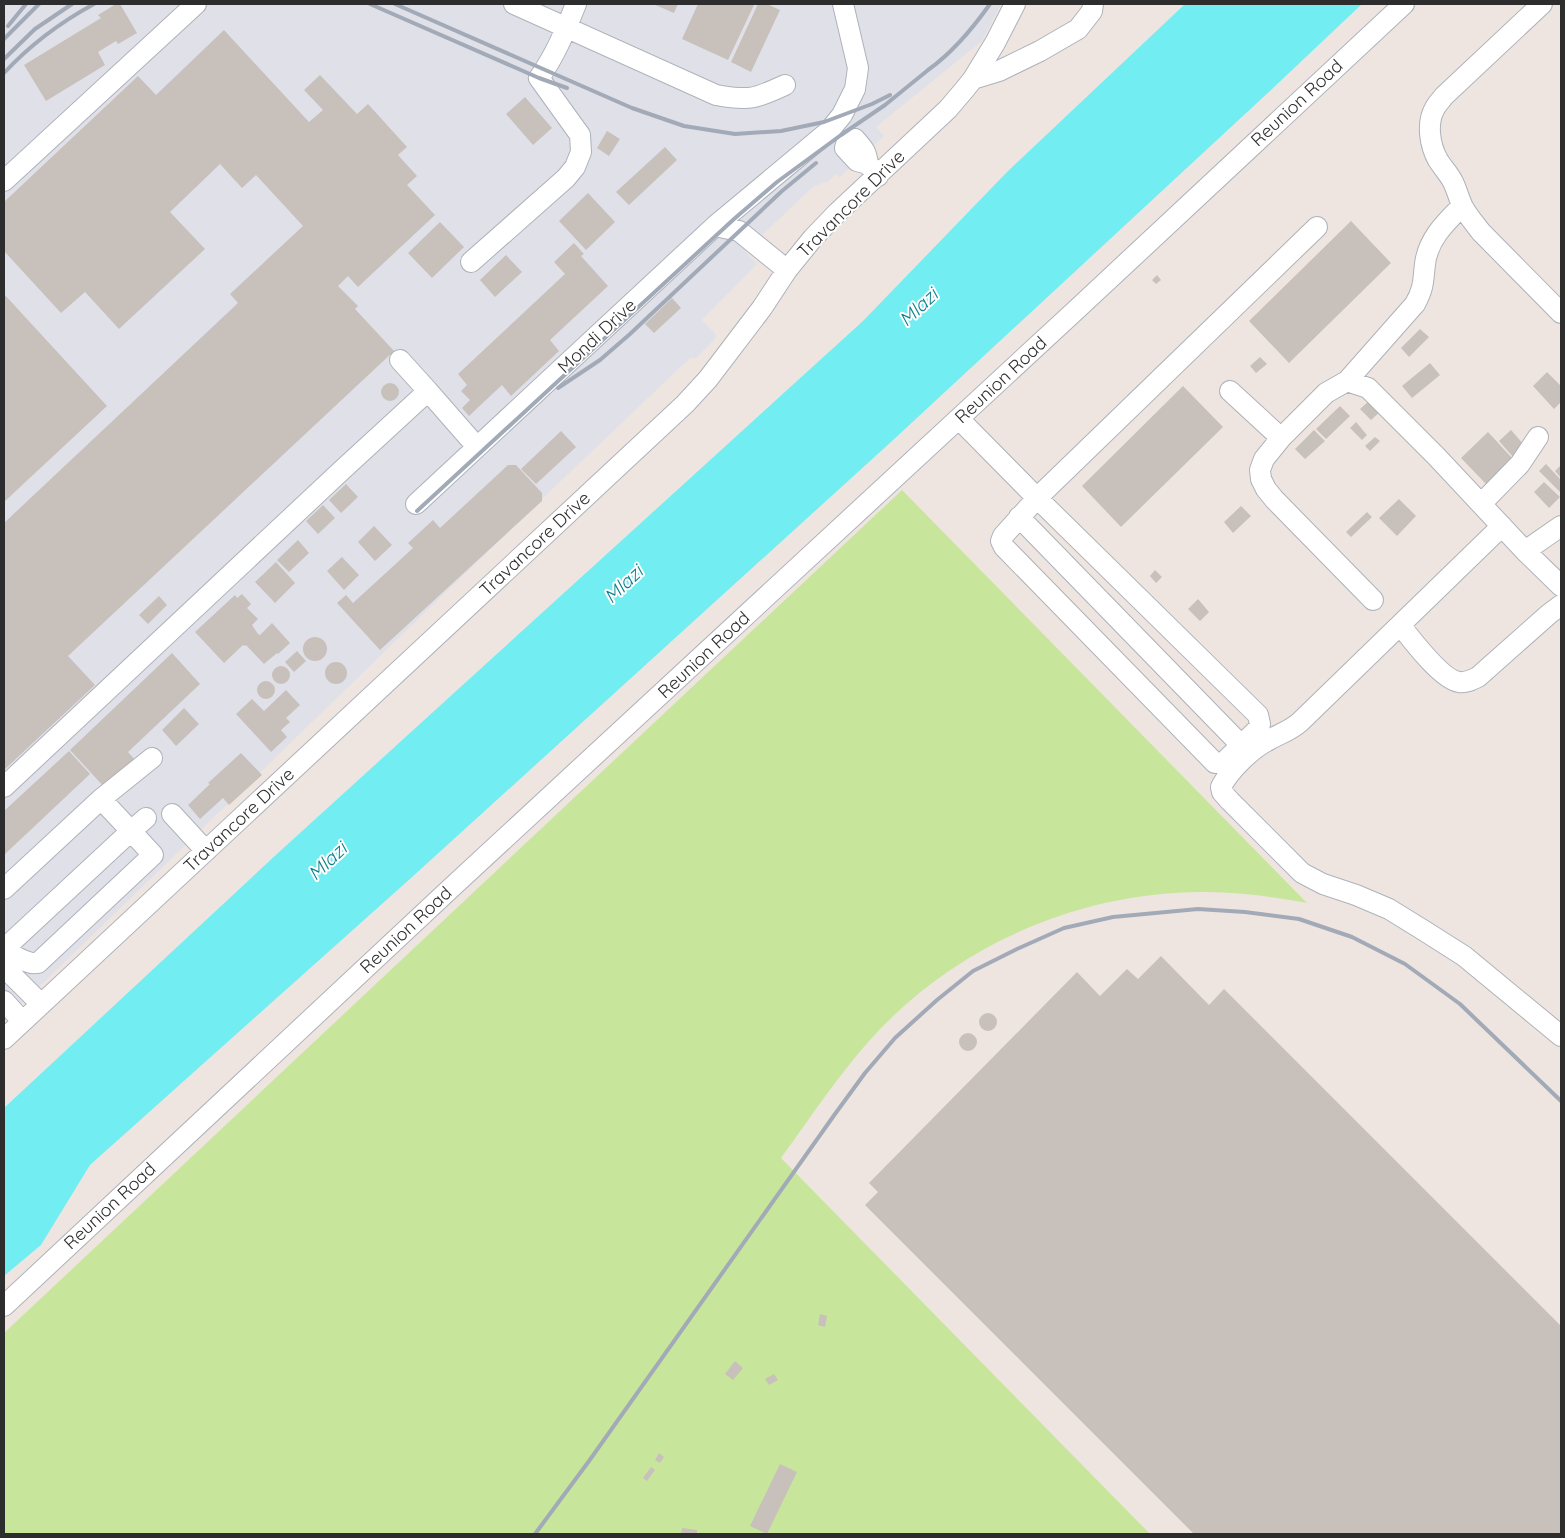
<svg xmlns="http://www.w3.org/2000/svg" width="1565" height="1538" viewBox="0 0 1565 1538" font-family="Quicksand,sans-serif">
  <rect width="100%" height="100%" fill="#efe5e0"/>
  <!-- industrial -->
  <path fill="#e0e0e8" d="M4,4h997l-19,37 -106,86 8,9 -44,41 -4,-3 -7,7 -15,5 -69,65 12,13 -55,56 12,12 2,4 -2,4 -18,18h-6l-147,140 -539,523z"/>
  <!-- green -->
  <path fill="#c7e69c" d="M902,490l405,413c-33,-6 -67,-11 -101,-11 -126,-1 -252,54 -336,148 -33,37 -60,78 -89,118l369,376h-1146v-201z"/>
  <!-- water -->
  <path fill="#72eef2" d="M1185,4h177l-91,86 -380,352 -480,436 -321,287 -49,80 -37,31v-168l274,-255 585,-532 144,-149z"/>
  <!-- building -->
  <path fill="#c8c0bb" d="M116,4h4l17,29 -19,11 -2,-3 -18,11 7,13 -59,36 -22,-36 77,-47 -3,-3z
    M653,4h25l-4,9z
    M698,4h52l4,1 -26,55 -46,-21z
    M758,4h9l13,6 -29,62 -20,-10z
    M224,30l85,92 14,-12 -19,-20 16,-15 37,39 11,-10 39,43 -9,8 19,21 -10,9 28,30 -77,72 -10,-11 -10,10 20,20 -3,3 39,42 -326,305 27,29 -91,85v-247l234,-220 -8,-9 73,-68 -47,-51 -14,13 -22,-24 -50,48 35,37 -86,80 -34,-37 -24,21 -57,-62v-49l134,-126 18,19z
    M525,97l27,31 -19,17 -27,-31z
    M607,131l13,8 -11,17 -12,-8z
    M665,147l12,13 -48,45 -13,-13z
    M588,193l27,29 -29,28 -27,-29z
    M1351,221l40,42 -102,100 -40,-42z
    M440,222l24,25 -32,31 -24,-25z
    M574,243l10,11 -3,2 27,30 -58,54 9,11 -48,45 -9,-11 -33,31 -7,-8 8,-8 -9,-9 6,-6 -9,-11 107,-100 -11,-12z
    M506,255l16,17 -27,25 -15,-17z
    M1157,275l4,5 -5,4 -4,-4z
    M4,294l103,112 -103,96z
    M672,298l9,10 -27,25 -9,-9z
    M1420,329l9,8 -20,20 -8,-9z
    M1260,357l7,7 -11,9 -6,-7z
    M1430,363l10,12 -28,23 -10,-12z
    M1547,372l14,14v16l-7,7 -21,-23z
    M381 392a9 9 0 1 1 18 0a9 9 0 1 1-18 0Z
    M1183,386l40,41 -102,100 -39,-41z
    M1370,400l11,11 -10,9 -11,-11z
    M1340,406l10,10 -24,23 -10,-10z
    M1356,422l11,13 -5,5 -12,-12z
    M1314,430l11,11 -20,18 -10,-10z
    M1511,430l14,16 -12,11 -14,-16z
    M561,431l15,16 -40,37 -15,-15z
    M1488,432l25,27 -27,25 -25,-26z
    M1375,437l5,4 -10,10 -5,-5z
    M1546,464l15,16v13l-22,-22z
    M508,465h8l26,28v8l-162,149 -43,-47 9,-8 7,8 60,-55 -5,-5 25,-23 7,8z
    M1561,465v13l-6,-7z
    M1544,482l16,15 -11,11 -15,-16z
    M346,484l12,13 -17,16 -12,-13z
    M1399,499l17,17 -19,20 -18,-18z
    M323,505l12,13 -17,16 -12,-13z
    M1241,506l10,10 -18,17 -9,-11z
    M1367,512l5,5 -21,20 -5,-5z
    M374,526l18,19 -17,16 -17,-19z
    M298,540l11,13 -20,19 -12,-12z
    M342,557l17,18 -15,15 -17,-19z
    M276,562l19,21 -20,20 -20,-21z
    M1155,570l7,7 -6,6 -6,-7z
    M242,594l9,10 -4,4 11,11 -6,6 6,9 2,1 12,-12 18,20 -12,11 -1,-1 -13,11 -18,-19 -1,1 -2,-1 -19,18 -29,-31 40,-37 2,3z
    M159,596l8,9 -19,19 -9,-9z
    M1198,599l11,13 -9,9 -12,-12z
    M303 649a12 12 0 1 1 24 0a12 12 0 1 1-24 0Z
    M297,651l9,10 -12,11 -9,-10z
    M172,653l28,31 -72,68 7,8 -30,28 -35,-38z
    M325 673a11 11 0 1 1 22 0a11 11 0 1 1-22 0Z
    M272 675a9 9 0 1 1 18 0a9 9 0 1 1-18 0Z
    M257 690a9 9 0 1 1 18 0a9 9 0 1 1-18 0Z
    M286,690l14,15 -14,13 4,4 -9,8 6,7 -16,15 -35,-38 16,-15 12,12z
    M184,708l15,16 -23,22 -14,-16z
    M69,751l21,23 -86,81v-44z
    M241,753l21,22 -33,30 -6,-7 -23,21 -12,-14 22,-21 -2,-1z
    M1161,956l48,49 15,-16 337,337v208h-367l-329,-329 13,-13 -9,-9 208,-211 23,24 27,-27 11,10z
    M979 1022a9 9 0 1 1 18 0a9 9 0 1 1-18 0Z
    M959 1042a9 9 0 1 1 18 0a9 9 0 1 1-18 0Z
    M820,1314l7,2 -2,11 -7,-2z
    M735,1361l8,7 -10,12 -8,-6z
    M774,1374l4,6 -9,5 -4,-6z
    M659,1453l5,4 -4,6 -5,-3z
    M780,1464l17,8 -30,62 -17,-8z
    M651,1467l4,3 -8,11 -4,-3z
    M682,1528l15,2v4h-16z"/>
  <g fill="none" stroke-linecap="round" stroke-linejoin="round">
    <!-- minor casing -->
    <g stroke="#adb2ba" stroke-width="22">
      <path id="minor" d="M514,4l202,91c33,6 39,4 69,-10
        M1542,4l-98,92c-3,4 -7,8 -9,12 -9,15 -5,38 3,52 5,8 11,14 15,22 4,8 6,17 10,25 5,9 12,17 18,25l80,81
        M973,79l26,-8 41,-20 38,-22 14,-18 1,-7
        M868,164c-2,-14 -4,-14 -13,-25l-8,2 -2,7 12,13 11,3 10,12
        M4,181l192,-177
        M715,226l114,-95 13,-16 13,-26 3,-21 -15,-64
        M471,262l95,-84 9,-11 6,-15 -1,-17 -41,-57c16,-22 27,-49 37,-74
        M400,360l28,31
        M1347,381l21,7 68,68 89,95 36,35
        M1230,391l51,47
        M959,419l78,79 221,217 2,9 -1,4 -36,35h-8l-211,-216 -3,-6 2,-5 34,-38 280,-271
        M416,504l299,-278 24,5 48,39
        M1481,504l39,-40 18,-27
        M1019,517l222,228
        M1502,526l-202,196c-10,9 -21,12 -31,18 -17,8 -40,31 -48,47l1,5 8,9 72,72 21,11 33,11 33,14 34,21 41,26 97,80
        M1525,551l36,-25
        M1373,600l-99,-101 -8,-10 -5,-10 -1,-9 4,-11 17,-21 45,-45 21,-12 68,-77c9,-16 8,-23 10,-40 3,-25 20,-41 37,-58
        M1400,625c12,15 42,55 59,57 7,1 13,-2 19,-5l71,-63 12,-9
        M4,787l337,-316 87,-80 49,56
        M101,799l51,-41
        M172,814l34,37
        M4,889l97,-90 30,32 15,-13
        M4,949l127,-118 22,24 -115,108c-11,2 -24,-8 -34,-13
        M4,967l37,37
        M4,1001l18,20
        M4,1039l681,-635 23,-25 54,-71 25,-38 26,-32 24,-25 111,-104 17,-20 8,-10 22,-36 20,-39
        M4,1306l447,-418 625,-578 328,-306"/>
    </g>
    <!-- minor -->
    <use href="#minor" stroke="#fff" stroke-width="20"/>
    <!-- rail -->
    <path stroke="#a2aab8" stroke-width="4" d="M370,4l169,74 28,10
      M395,4l237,104 52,18 51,8 46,-3 43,-9 48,-18 18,-9
      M8,26l18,-22
      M4,39l35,-35
      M4,59l31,-30 37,-25
      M928,70c24,-17 45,-42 62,-66
      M4,73c27,-29 55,-50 90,-69
      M558,388l42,-28 30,-26 152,-143 34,-28
      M417,511l317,-292 43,-37 64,-47 44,-30 48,-39
      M535,1534l54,-73 246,-347 30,-41 30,-35 42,-38 36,-29 44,-22 47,-21 49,-11 85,-8 47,3 54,7 53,18 53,27 55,40 101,97"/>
  </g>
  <g text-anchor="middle" stroke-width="4" stroke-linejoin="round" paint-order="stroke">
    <!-- street labels -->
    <g font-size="18" fill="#2d2d2d" stroke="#fff">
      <text transform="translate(1297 103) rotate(-43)" y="6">Reunion Road</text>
      <text transform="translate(851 204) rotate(-45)" y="6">Travancore Drive</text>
      <text transform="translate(597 336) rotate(-43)" y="6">Mondi Drive</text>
      <text transform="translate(1001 380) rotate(-43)" y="6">Reunion Road</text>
      <text transform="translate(535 544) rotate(-43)" y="6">Travancore Drive</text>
      <text transform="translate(704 655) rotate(-43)" y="6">Reunion Road</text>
      <text transform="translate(239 820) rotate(-43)" y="6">Travancore Drive</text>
      <text transform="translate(406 930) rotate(-43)" y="6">Reunion Road</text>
      <text transform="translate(110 1206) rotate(-43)" y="6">Reunion Road</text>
    </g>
    <!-- water labels -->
    <g font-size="19" font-style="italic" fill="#0c808e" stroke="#fff">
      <text transform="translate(918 307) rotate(-43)" y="7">Mlazi</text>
      <text transform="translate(623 584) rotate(-43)" y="7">Mlazi</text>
      <text transform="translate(327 861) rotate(-43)" y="7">Mlazi</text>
    </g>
  </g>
  <!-- border -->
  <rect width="1565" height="1538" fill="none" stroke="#2d2d2d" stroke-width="10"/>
</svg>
